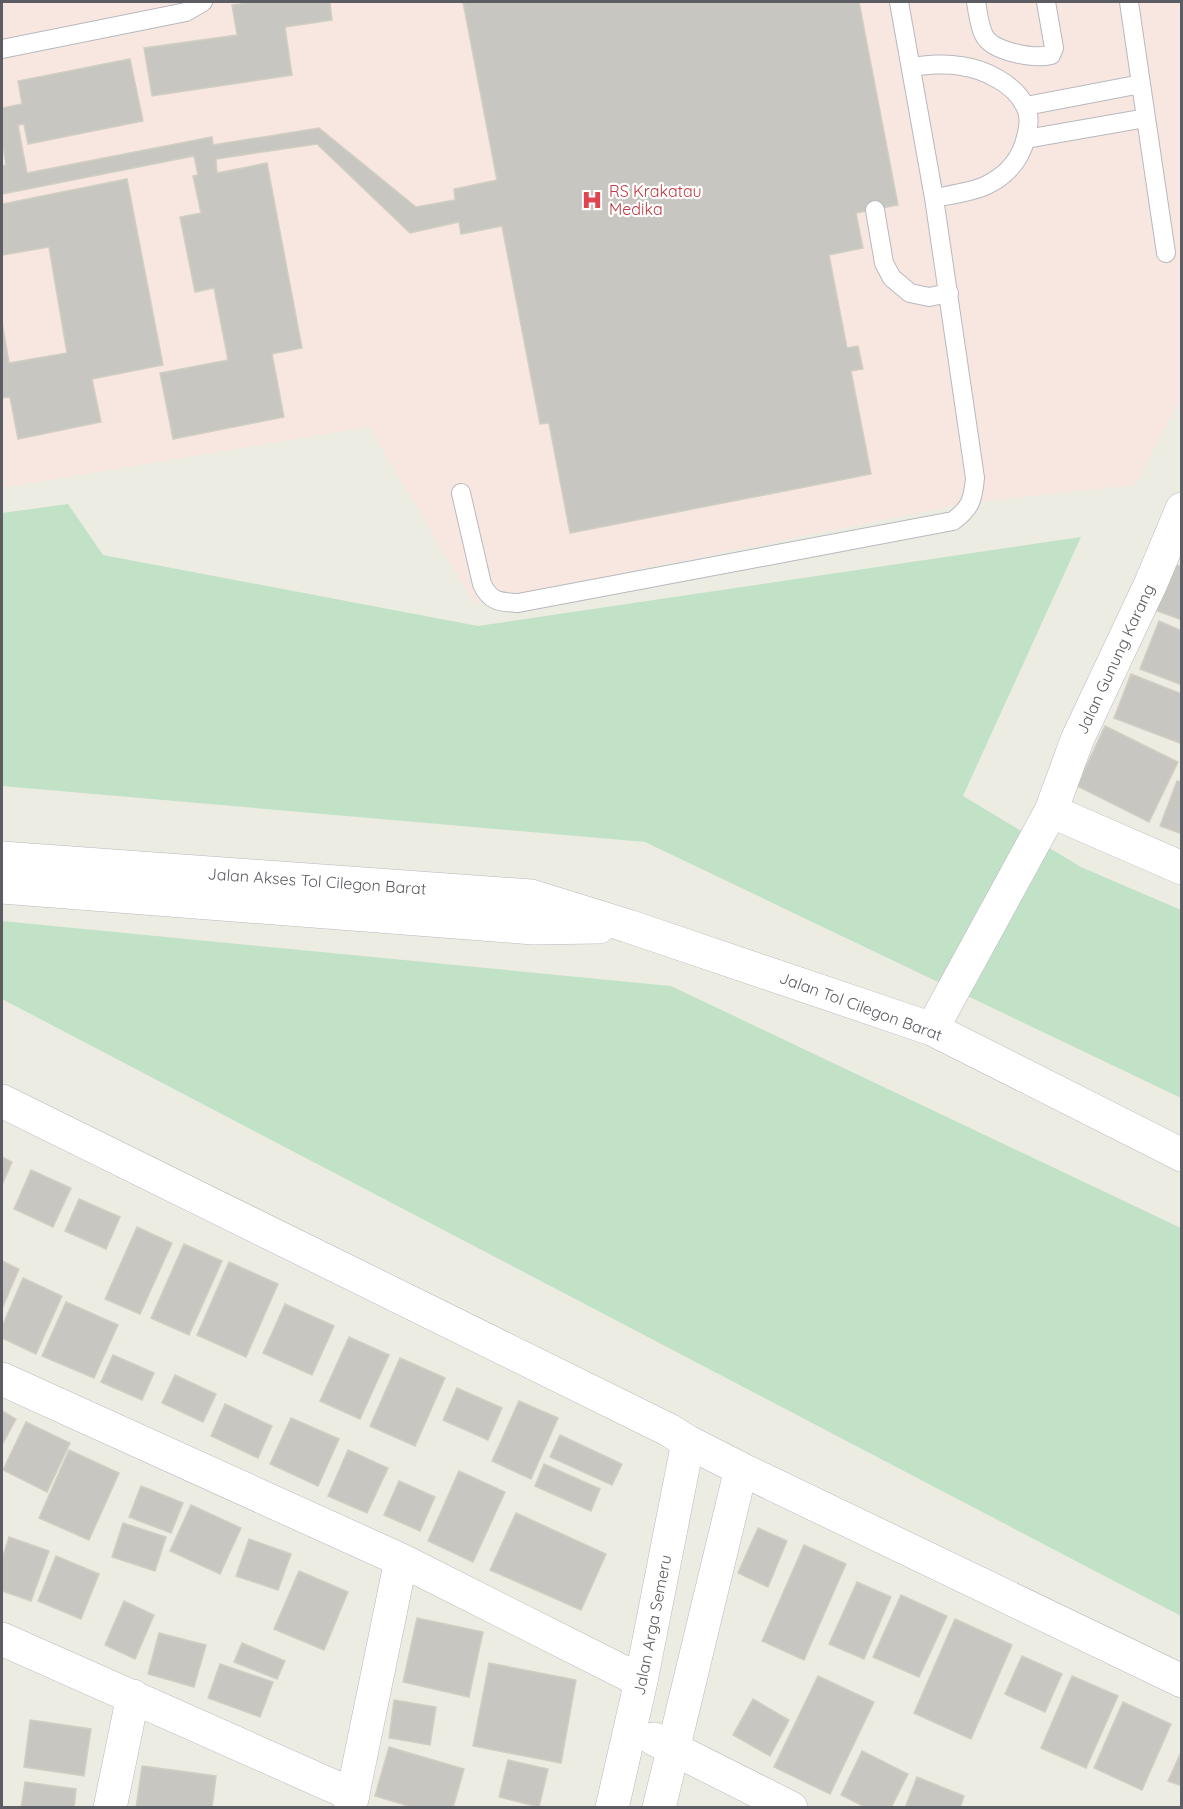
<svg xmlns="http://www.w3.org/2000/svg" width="1183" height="1809" viewBox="0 0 1183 1809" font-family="Quicksand,sans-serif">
  <rect width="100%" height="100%" fill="#ecece3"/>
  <!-- medical -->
  <path fill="#f8e7e0" d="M2,2h1179v396l-46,87 -168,18 -493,100 -105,-176 -367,61z"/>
  <!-- green -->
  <path fill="#c2e2c8" d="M68,504l35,51 375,71 603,-89 -118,259 118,71 100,43v188l-536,-256 -643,-56v-273z
    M2,921l669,65 510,242v388l-1179,-617z"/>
  <!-- building -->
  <path fill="#c8c6c0" stroke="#d0cfc2" stroke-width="1.5" d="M256,2h74l2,18 -47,7 7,48 -140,21 -8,-48 93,-13 -5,-30z
    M463,2h396l39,203 -42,8 7,35 -34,7 18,93 11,-2 5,23 -12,2 20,103 -301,59 -21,-110 -9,1 -38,-198 -41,8 -2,-12 -49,11 -93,-89 -101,15 1,14 50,-10 35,185 -30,6 12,63 -111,22 -13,-66 68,-13 -14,-72 -19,4 -15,-75 21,-4 -8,-37 5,-1 -4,-19 -192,38v-28l4,-1 -4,-24v-33l20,-4 -4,-23 112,-22 13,62 -115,23 -4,-20 -6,1 9,48 185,-36 1,8 106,-17 97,79 39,-7 -1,-11 43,-9z
    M127,179l36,186 -71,14 9,43 -83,17 -8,-42 -8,1v-76l7,41 58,-10 -18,-106 -47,8v-51z
    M1169,562l13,5v53l-30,-11z
    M1159,621l23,10v54l-42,-16z
    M1131,674l51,20v50l-68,-26z
    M1105,726l73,36 -29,60 -72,-36z
    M1177,781l5,1v52l-22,-8z
    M2,1157l10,5 -10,23z
    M31,1170l40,18 -18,39 -39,-18z
    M79,1199l41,18 -14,32 -41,-18z
    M137,1227l35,16 -32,71 -35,-15z
    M184,1244l38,17 -33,74 -38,-17z
    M2,1261l17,8 -17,40z
    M229,1262l49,22 -32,73 -49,-22z
    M23,1278l39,18 -26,58 -34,-16v-11z
    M66,1302l52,23 -24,53 -52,-22z
    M285,1304l49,22 -22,49 -49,-22z
    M349,1337l40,18 -29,64 -40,-18z
    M113,1355l41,18 -12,27 -41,-18z
    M400,1358l45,20 -30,68 -45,-20z
    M175,1375l41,19 -13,28 -41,-19z
    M457,1388l45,20 -14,32 -45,-20z
    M519,1401l39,17 -27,61 -39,-18z
    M225,1404l47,22 -14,32 -47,-22z
    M2,1411l14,8 -14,26z
    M291,1418l48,21 -21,47 -48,-22z
    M26,1422l44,21 -23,49 -44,-22z
    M560,1435l62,29 -10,21 -62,-28z
    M69,1450l50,23 -30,67 -50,-22z
    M348,1450l40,18 -21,45 -39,-17z
    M544,1464l56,25 -9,22 -56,-25z
    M459,1471l46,21 -32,70 -45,-21z
    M399,1481l36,16 -15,34 -36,-16z
    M141,1486l42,17 -12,30 -42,-16z
    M191,1505l50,23 -21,46 -50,-23z
    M516,1513l90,41 -25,56 -91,-40z
    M123,1523l43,14 -11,34 -43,-14z
    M758,1528l29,13 -19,46 -30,-14z
    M9,1537l40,14 -18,50 -29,-10v-32z
    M249,1539l42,15 -13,36 -42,-14z
    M804,1545l42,19 -42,96 -42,-19z
    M56,1556l43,18 -18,45 -43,-18z
    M299,1571l49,21 -24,58 -50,-21z
    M857,1582l34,15 -27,62 -35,-15z
    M901,1595l46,21 -28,61 -46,-20z
    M124,1601l30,14 -19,44 -30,-14z
    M417,1618l66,14 -14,65 -66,-15z
    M955,1619l57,26 -41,94 -57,-26z
    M159,1633l47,12 -12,42 -46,-13z
    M242,1643l43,18 -8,18 -43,-17z
    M1022,1656l40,18 -17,38 -40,-18z
    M489,1663l87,17 -15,83 -88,-17z
    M220,1664l53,18 -13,35 -52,-19z
    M818,1676l56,26 -44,92 -56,-27z
    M1072,1676l46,20 -32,72 -45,-20z
    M753,1699l36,21 -19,36 -37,-21z
    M394,1700l42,7 -6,38 -41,-7z
    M1123,1702l48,22 -29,66 -48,-22z
    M30,1720l61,9 -7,47 -60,-9z
    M389,1747l75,22 -11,39h-38l-40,-12z
    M1182,1750v36l-14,-5z
    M862,1751l46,23 -17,34h-24l-26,-13z
    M508,1760l40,9 -9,38 -40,-10z
    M142,1766l74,10 -4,32h-76z
    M917,1777l47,19 -4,12h-55z
    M25,1782l51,7 -2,19h-53z"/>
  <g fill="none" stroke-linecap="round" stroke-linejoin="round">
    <!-- service casing -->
    <g stroke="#b8b9be" stroke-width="20">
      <path id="service" d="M976,2c2,10 3,24 8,33 8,17 50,24 67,20l3,-7 -8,-46
        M2,49l184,-37 17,-10
        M911,67c17,-2 33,-4 50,-1 23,3 54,18 64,40 5,9 4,21 1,31 -5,22 -19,38 -39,48 -14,7 -38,10 -53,13
        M1026,106l115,-22 -12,-82
        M1146,118l20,135
        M1026,139l120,-21 -5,-34
        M875,210l9,53 8,15 18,15 19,4 20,-4
        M461,493l21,91c8,18 18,18 36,19l435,-82c18,-13 20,-22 22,-43l-41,-280 -35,-196"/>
    </g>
    <!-- minor casing -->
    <g stroke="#b8b9be" stroke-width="34">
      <path id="minor" d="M1051,811l131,57
        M2,858l529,38 97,30 304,103 250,126
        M2,887l531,41 66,-1
        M932,1029l119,-218 26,-71 74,-157 31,-74
        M2,1101l667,329 19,12 53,27 441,212
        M2,1379l399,181 240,121
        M2,1639l351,156
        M654,1739l137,69
        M110,1808l23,-112
        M350,1808l51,-248
        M612,1808l29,-127 47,-239
        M659,1808l82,-339"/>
    </g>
    <!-- service -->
    <use href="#service" stroke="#fff" stroke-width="18"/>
    <!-- minor -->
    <use href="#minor" stroke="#fff" stroke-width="33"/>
  </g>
  <!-- icons -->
  <defs>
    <g id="hospital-bare" transform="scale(1.62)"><path d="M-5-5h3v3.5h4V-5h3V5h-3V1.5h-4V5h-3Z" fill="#e0444e" stroke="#fff" stroke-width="2.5" paint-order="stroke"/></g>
  </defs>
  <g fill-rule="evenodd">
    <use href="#hospital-bare" x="592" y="200"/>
  </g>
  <g text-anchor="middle" stroke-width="4.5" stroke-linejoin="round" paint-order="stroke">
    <!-- health labels -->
    <g font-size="16" fill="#be3a42" stroke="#fff" text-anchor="start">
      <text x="609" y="197">RS Krakatau<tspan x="609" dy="18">Medika</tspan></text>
    </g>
    <!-- street labels -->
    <g font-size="16" fill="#5b5d62" stroke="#fff">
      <text transform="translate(1115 659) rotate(-65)" y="6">Jalan Gunung Karang</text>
      <text transform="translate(317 881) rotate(4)" y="6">Jalan Akses Tol Cilegon Barat</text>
      <text transform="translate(861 1006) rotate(20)" y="6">Jalan Tol Cilegon Barat</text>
      <text transform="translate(652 1625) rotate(-79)" y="6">Jalan Arga Semeru</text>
    </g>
  </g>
  <!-- border -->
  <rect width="1183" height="1809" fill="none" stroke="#5b5d62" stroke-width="6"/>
</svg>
